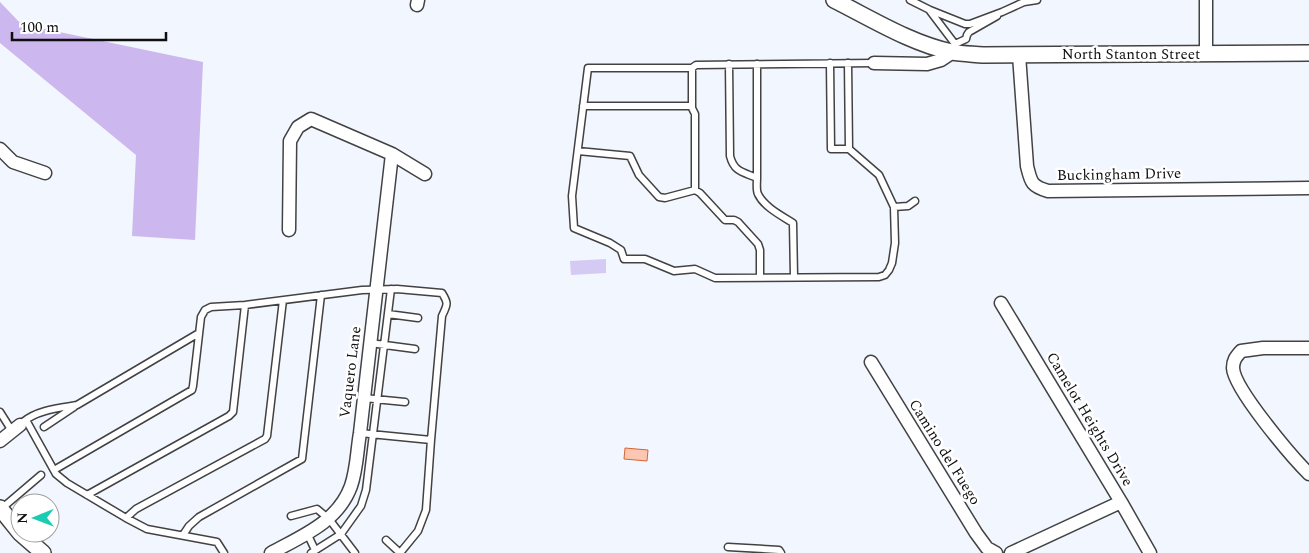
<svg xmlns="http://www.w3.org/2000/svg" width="1309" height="553" viewBox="0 0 1309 553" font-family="Spectral,serif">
  <rect width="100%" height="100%" fill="#f2f6ff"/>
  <!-- green -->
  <path fill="#ccb7ee" d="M0,2l21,22 182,38 -8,178 -63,-4 4,-81 -136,-112z"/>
  <!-- pitch -->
  <path fill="#d4caf4" d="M606,259v14l-35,2 -1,-14z"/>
  <!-- water -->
  <path fill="#fbc6b2" stroke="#d86532" d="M625,448l23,2 -1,11 -23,-2z"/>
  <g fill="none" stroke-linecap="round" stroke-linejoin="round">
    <!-- service casing -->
    <g stroke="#424242" stroke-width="9">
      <path id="service" d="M910,0l20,10 35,14h5l32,-12 22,-10 13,-2
        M930,11l25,33 -1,3
        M955,44l11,-5 1,-4 2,-3 28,-16
        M848,63l1,86
        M729,64l1,92c4,16 13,16 27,22 0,5 -1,12 1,16 6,13 24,22 35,29l1,54
        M692,68h-104l-16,128 2,32 36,15 11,7 3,9h21l29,12 21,-2 20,9 164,-1 6,-2 4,-5 3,-7 3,-20 -1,-36 -15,-32 -30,-26h-18l-1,-86
        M583,106h109
        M578,151l52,5 9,19 20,22 6,1 30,-8 5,3 25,27h9l4,2 20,22 2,6v28
        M757,178v-114
        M695,190v-76l-3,-6v-40l4,-3 178,-2
        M894,207l14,-1 7,-5
        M388,314l30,4
        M370,343l45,6
        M364,398l41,4
        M0,412l12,19
        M26,420l30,54 11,9 59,35 21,11 70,13 7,11
        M23,422c14,-12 36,-14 54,-17l122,-72
        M44,427l30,-20
        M360,433l71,7
        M54,470l138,-80 1,-4 8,-69 4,-7 6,-3 34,-2 117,-15 35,-1 45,4c7,11 5,12 0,23l-11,124 -5,70 -8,21 -18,22 -14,-13
        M87,495l142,-79 4,-4 12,-107
        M1,509l40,-34
        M291,516l26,-7 12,10 26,34
        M126,518l10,-9 129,-70 2,-3 16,-136
        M307,533l8,17
        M183,535l6,-9 10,-9 103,-58 19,-164
        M728,547l51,3 2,3
        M311,553l30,-19 20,-28 5,-16 25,-201"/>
    </g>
    <!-- minor casing -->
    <g stroke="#424242" stroke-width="15">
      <path id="minor" d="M1206,0v54
        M417,5l1,-5
        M1019,55l8,111c4,16 4,20 21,25l261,-3
        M874,63l53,1 14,-4 12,-8
        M0,149l13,13 32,11
        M289,230l1,-89 8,-14 13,-8 81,35 33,20
        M1001,303l120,199 29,51
        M1309,348h-46l-22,3c-5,6 -8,9 -8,17 1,21 59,89 76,106
        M871,362l105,171 11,15 9,5
        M0,441l20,-16
        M271,553c31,-17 67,-31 80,-67 6,-17 6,-36 9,-53l32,-279
        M1011,553l110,-51"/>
    </g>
    <!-- tertiary casing -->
    <g stroke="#424242" stroke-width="18">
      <path id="tertiary" d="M834,0c36,18 78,44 118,52 10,2 21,2 31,3l326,-2
        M0,508l20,25
        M20,533l23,20"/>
    </g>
    <!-- service -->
    <use href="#service" stroke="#fff" stroke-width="6"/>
    <!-- minor -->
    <use href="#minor" stroke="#fff" stroke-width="12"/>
    <!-- tertiary -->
    <use href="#tertiary" stroke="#fff" stroke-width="15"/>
  </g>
  <g text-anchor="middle" stroke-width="5" stroke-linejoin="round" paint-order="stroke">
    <!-- street labels -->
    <g font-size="15" fill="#0f0f0f" stroke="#fff">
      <text x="1131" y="59">North Stanton Street</text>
      <text transform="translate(1119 174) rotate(-1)" y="5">Buckingham Drive</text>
      <text transform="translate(350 372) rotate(-83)" y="5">Vaquero Lane</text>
      <text transform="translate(1090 419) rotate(59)" y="5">Camelot Heights Drive</text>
      <text transform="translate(945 452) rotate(58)" y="5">Camino del Fuego</text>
    </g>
  </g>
  <!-- north arrow -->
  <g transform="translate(35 518) rotate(269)"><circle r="24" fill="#ffffff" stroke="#9f9f9f"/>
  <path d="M0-4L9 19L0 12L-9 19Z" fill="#1bccb3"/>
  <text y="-8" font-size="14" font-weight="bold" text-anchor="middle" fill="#0f0f0f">N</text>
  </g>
  <!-- scale -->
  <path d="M12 32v8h154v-8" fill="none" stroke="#0f0f0f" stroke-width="2.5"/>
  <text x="20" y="32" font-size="15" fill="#0f0f0f" stroke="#ffffff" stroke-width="4" paint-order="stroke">100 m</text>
</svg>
